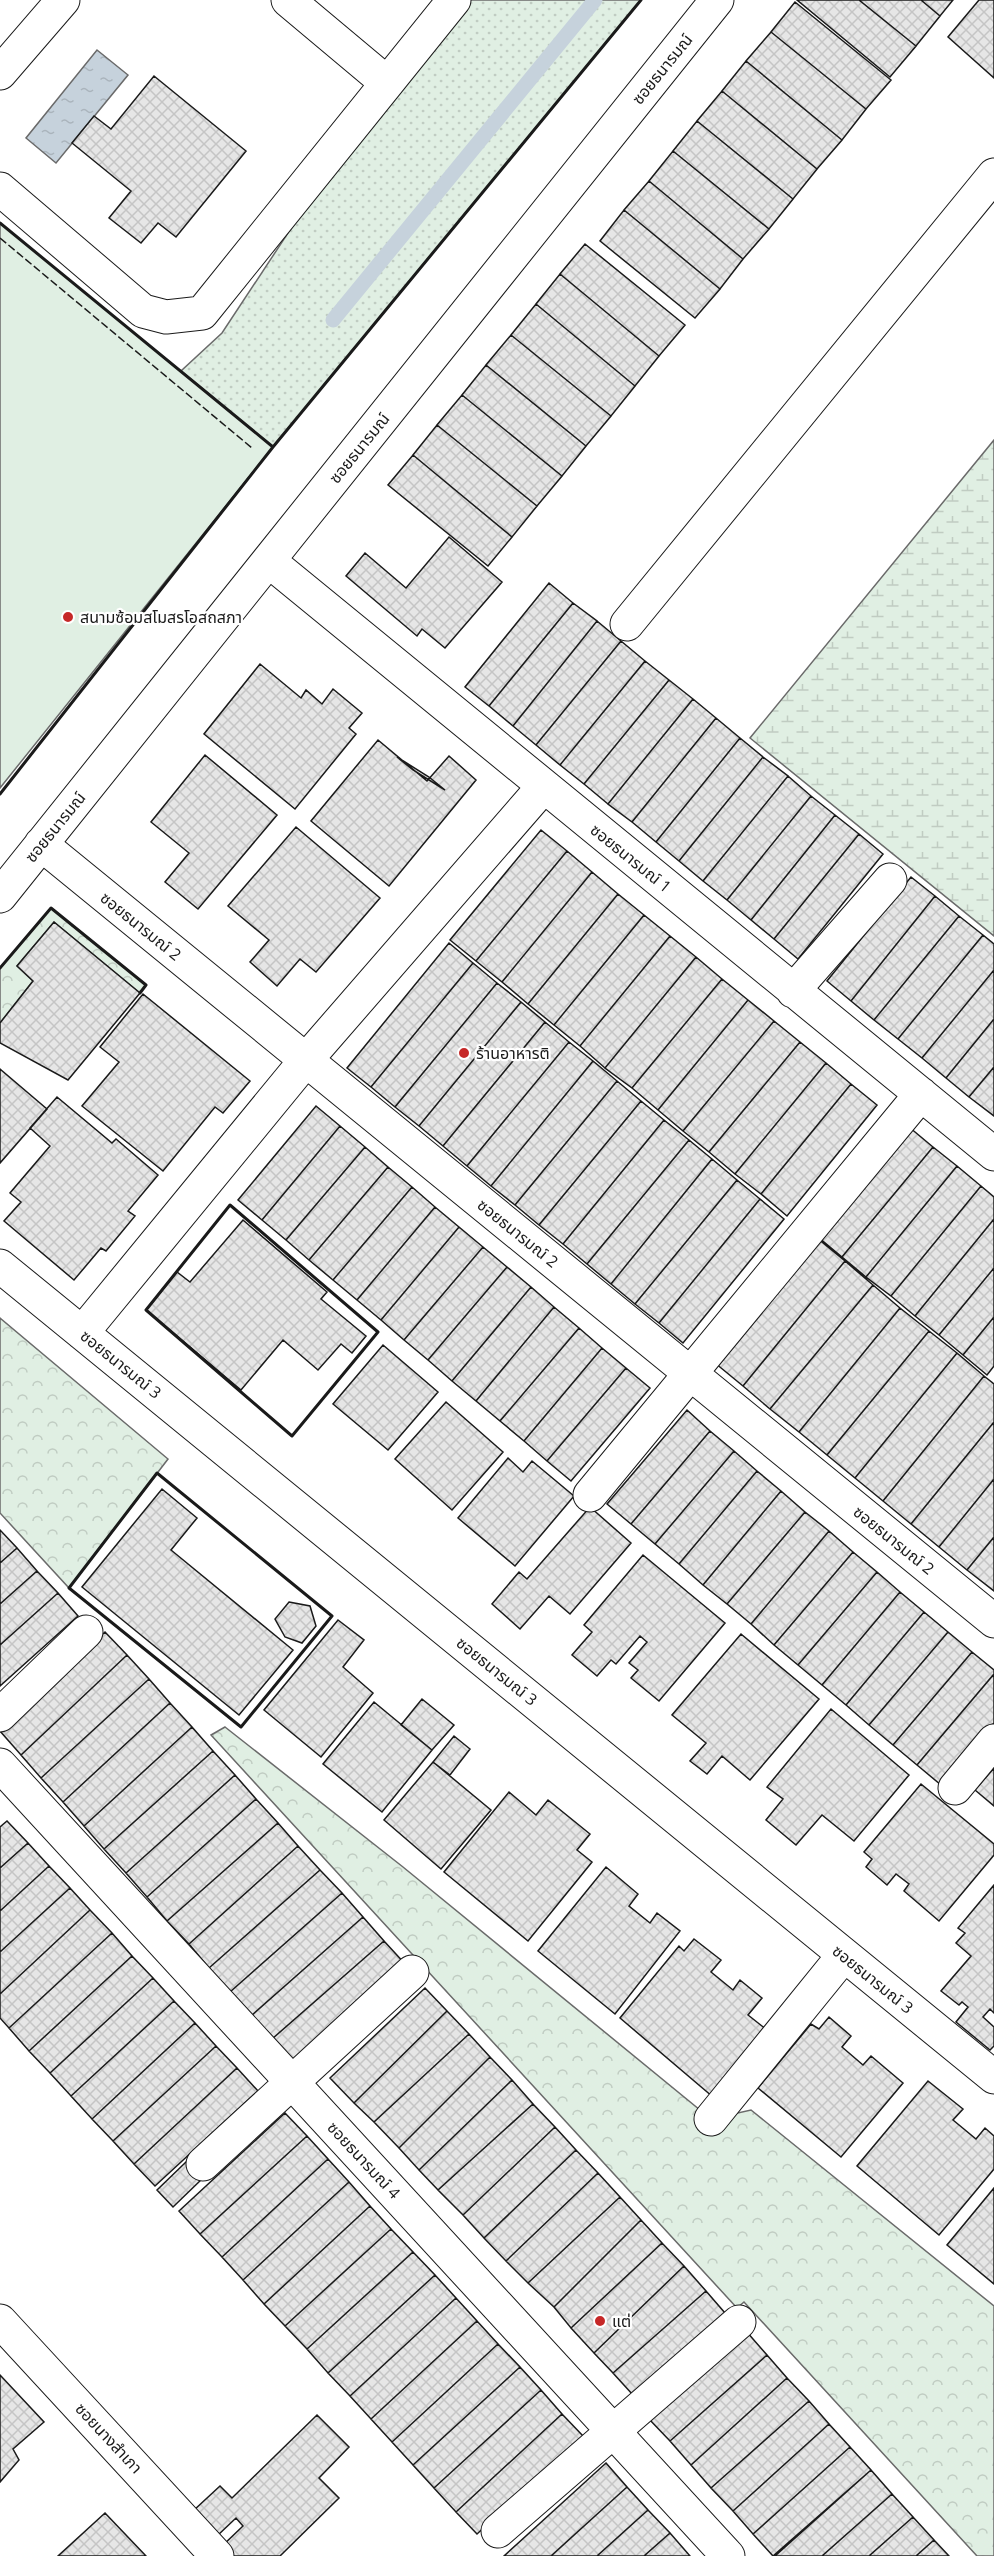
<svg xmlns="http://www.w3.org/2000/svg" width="994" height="2556" viewBox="0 0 994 2556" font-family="'Open Sans','Noto Sans Thai',sans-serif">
  <defs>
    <pattern id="grass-dots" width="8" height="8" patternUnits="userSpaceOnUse" patternTransform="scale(1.5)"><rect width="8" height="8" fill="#e0efe3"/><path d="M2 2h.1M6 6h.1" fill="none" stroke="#c0ccc2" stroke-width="1.8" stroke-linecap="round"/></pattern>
    <pattern id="wetland-marsh" width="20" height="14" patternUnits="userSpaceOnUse" patternTransform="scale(1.5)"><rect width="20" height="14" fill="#e0efe3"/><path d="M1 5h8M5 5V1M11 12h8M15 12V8" fill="none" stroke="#c0ccc2"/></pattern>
    <pattern id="park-crowns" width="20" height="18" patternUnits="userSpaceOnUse" patternTransform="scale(1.5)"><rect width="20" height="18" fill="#e0efe3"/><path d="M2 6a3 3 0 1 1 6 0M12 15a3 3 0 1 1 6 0" fill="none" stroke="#c0ccc2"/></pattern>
    <pattern id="water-ripples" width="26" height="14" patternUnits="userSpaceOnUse" patternTransform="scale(1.5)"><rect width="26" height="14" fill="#c6d2dc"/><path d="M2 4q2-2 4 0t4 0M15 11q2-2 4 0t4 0" fill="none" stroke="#aab4bc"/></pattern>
    <pattern id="building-cross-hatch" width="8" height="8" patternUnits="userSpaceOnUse" patternTransform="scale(1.5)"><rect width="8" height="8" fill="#e6e6e6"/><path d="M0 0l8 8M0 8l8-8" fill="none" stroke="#c5c5c5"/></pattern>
  </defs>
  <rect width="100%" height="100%" fill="#fff"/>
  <!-- grass -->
  <path fill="url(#grass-dots)" stroke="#6a6a6a" stroke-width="1.5" d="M454,0h187l-368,447 -92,-76 41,-38 165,-250z"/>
  <!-- wetland -->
  <path fill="url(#wetland-marsh)" stroke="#6a6a6a" stroke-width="1.5" d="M994,440v496l-244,-198z"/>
  <!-- park -->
  <path fill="url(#park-crowns)" stroke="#6a6a6a" stroke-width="1.5" d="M51,908l95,77 -6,8 -86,-71 -37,44 16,15 -33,42v-55z
    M0,1318l168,141 -99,129 -69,-75z
    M225,1727l178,140 308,252 40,-9 243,196v250h-17l-233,-254 -7,6 -526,-573z"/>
  <!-- pitch -->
  <path fill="#e0efe3" stroke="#6a6a6a" stroke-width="1.5" d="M0,223l273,224 -273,341z"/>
  <!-- water -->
  <path fill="url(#water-ripples)" stroke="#6a6a6a" stroke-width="1.5" d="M97,50l31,25 -72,88 -30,-25z"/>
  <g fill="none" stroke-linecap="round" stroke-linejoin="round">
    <!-- stream -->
    <path stroke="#c6d2dc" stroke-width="15" d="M333,320l262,-320"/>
  </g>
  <!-- building -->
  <path fill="url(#building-cross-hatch)" stroke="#1a1a1a" stroke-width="1.5" d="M797,0h62l57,46 -26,31z
    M859,0h62l19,16 -24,30z
    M921,0h32l-13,16z
    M979,0h15v78l-46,-41z
    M795,2l96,78 -25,29 -95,-77z
    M771,32l95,77 -24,31 -96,-79z
    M746,61l96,79 -25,29 -95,-78z
    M154,76l92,75 -70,86 -18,-14 -17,20 -32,-25 22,-27 -59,-48 22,-27 17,13z
    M722,91l95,78 -24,30 -96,-78z
    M697,121l96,78 -24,30 -96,-78z
    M673,151l96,78 -26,30 -94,-78z
    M649,181l94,78 -23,30 -96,-79z
    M624,210l96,79 -25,29 -95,-77z
    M585,244l100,81 -26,31 -99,-82z
    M560,274l99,82 -24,30 -99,-82z
    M536,304l99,82 -24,30 -100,-81z
    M511,335l100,81 -25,30 -100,-81z
    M486,365l100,81 -24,30 -100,-81z
    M462,395l100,81 -25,30 -100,-81z
    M437,425l100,81 -25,31 -99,-82z
    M413,455l99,82 -24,29 -100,-81z
    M449,537l53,45 -57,66 -23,-19 -5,7 -71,-60 19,-23 41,35z
    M549,583l24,20 -84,103 -24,-19z
    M573,603l24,18 -84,105 -24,-20z
    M597,621l24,20 -85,104 -23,-19z
    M621,641l24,20 -85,104 -24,-20z
    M645,661l24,19 -85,104 -24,-19z
    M260,664l41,34 5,-8 16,14 11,-15 29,24 -13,15 7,6 -61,75 -91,-75z
    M669,680l24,19 -85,105 -24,-20z
    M693,699l23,19 -84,104 -24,-18z
    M716,718l24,20 -84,104 -24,-20z
    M740,738l23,19 -84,104 -23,-19z
    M378,740l49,41 22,-25 27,24 -87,106 -78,-65z
    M205,755l72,60 -79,94 -33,-27 24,-29 -38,-31z
    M397,757l32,20 16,13 -32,-20z
    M763,757l25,19 -85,105 -24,-20z
    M788,776l23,20 -84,104 -24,-19z
    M811,796l24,19 -84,105 -24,-20z
    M835,815l24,19 -85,105 -23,-19z
    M296,827l84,71 -64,74 -16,-13 -23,27 -27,-24 19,-22 -41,-34z
    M541,830l26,21 -91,110 -26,-21z
    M859,834l24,20 -85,105 -24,-20z
    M567,851l25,21 -90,110 -26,-21z
    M592,872l26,22 -90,110 -26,-22z
    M911,877l24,19 -84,105 -24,-20z
    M618,894l26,21 -90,110 -26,-21z
    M935,896l24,20 -85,104 -23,-19z
    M644,915l26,21 -90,110 -26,-21z
    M959,916l24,19 -85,104 -24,-19z
    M54,922l86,71 -72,87 -68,-37v-20l33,-42 -16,-15z
    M983,935l11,9v26l-72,88 -24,-19z
    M670,936l26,21 -91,111 -25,-22z
    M449,943l24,20 -102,124 -24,-19z
    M696,957l26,22 -90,109 -27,-20z
    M473,963l24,20 -102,124 -24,-20z
    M994,970v49l-48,59 -24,-20z
    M722,979l26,21 -90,110 -26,-22z
    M497,983l24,19 -102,124 -24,-19z
    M143,994l107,87 -27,32 -8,-6 -52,64 -81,-65 37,-44 -19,-15z
    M748,1000l26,21 -91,110 -25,-21z
    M521,1002l24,20 -102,124 -24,-20z
    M994,1019v48l-25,30 -23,-19z
    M774,1021l26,21 -91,110 -26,-21z
    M545,1022l24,20 -102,124 -24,-20z
    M569,1042l24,19 -102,125 -24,-20z
    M800,1042l26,21 -91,111 -26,-22z
    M593,1061l24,20 -102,124 -24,-19z
    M826,1063l25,21 -90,110 -26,-20z
    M994,1067v49l-25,-19z
    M0,1069l47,40 -47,54z
    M617,1081l24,20 -102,124 -24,-20z
    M851,1084l26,21 -90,111 -26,-22z
    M57,1097l55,46 4,-4 42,36 -30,36 7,5 -29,35 -5,-3 -27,32 -70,-59 17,-19 -11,-9 40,-47 -20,-18z
    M641,1101l23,19 -101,124 -24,-19z
    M316,1106l24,20 -78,94 -24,-20z
    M664,1120l25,20 -102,124 -24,-20z
    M340,1126l25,21 -79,93 -24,-20z
    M909,1127l24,20 -91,110 -24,-20z
    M689,1140l23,19 -101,125 -24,-20z
    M365,1147l23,20 -79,93 -23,-20z
    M933,1147l24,19 -91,111 -24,-20z
    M712,1159l25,21 -102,124 -24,-20z
    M957,1166l24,20 -90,110 -25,-19z
    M388,1167l24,20 -79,93 -24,-20z
    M737,1180l23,19 -101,124 -24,-19z
    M981,1186l13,11v22l-79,97 -24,-20z
    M412,1187l23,20 -78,93 -24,-20z
    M760,1199l24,20 -101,124 -24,-20z
    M435,1207l24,20 -78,93 -24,-20z
    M994,1219v49l-55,67 -24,-19z
    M243,1220l84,72 -6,7 45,37 -14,17 -11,-9 -23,26 -35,-30 -42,50 -95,-80 31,-38 13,10z
    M459,1227l24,20 -79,93 -23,-20z
    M817,1238l28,23 -102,125 -28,-23z
    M483,1247l24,20 -79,93 -24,-20z
    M845,1261l28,24 -103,124 -27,-23z
    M507,1267l24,20 -79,94 -24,-21z
    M994,1268v49l-31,38 -24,-20z
    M873,1285l27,23 -101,124 -29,-23z
    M531,1287l23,20 -78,94 -24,-20z
    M554,1307l25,21 -79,93 -24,-20z
    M900,1308l29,23 -102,124 -28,-23z
    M994,1317v49l-7,9 -24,-20z
    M579,1328l23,20 -78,93 -24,-20z
    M929,1331l28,22 -102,125 -28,-23z
    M383,1345l55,47 -50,58 -55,-46z
    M602,1348l24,20 -79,93 -23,-20z
    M957,1353l27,23 -101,125 -28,-23z
    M626,1368l24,20 -79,93 -24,-20z
    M984,1376l10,8v38l-83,102 -28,-23z
    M446,1402l57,50 -51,58 -57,-51z
    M687,1410l23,21 -79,93 -24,-20z
    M994,1422v57l-55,68 -28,-23z
    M710,1431l24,20 -79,93 -24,-20z
    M734,1451l23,20 -78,93 -24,-20z
    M508,1458l15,14 9,-11 42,35 -59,70 -57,-48z
    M757,1471l24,20 -78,94 -24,-21z
    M994,1479v58l-27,33 -28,-23z
    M162,1489l35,29 -26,32 122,100 -54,65 -157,-128z
    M781,1491l24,21 -78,92 -24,-19z
    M590,1507l41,36 -61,71 -21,-18 -29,33 -28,-25 27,-32 8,7z
    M805,1512l24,19 -78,93 -24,-20z
    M0,1530l17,18 -17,15z
    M829,1531l24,21 -79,93 -23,-21z
    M994,1537v54l-27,-21z
    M17,1548l20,23 -37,33v-41z
    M853,1552l24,20 -79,93 -24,-20z
    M643,1555l82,68 -66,78 -28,-23 7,-8 -9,-7 18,-21 -7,-6 -24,28 -5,-4 -14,16 -25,-21 20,-23 -8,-7z
    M37,1571l21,22 -58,52v-41z
    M877,1572l23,20 -78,93 -24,-20z
    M900,1592l24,20 -78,93 -24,-20z
    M58,1593l20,23 -78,70v-41z
    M289,1602l21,4 6,20 -14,17 -17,-6 -10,-18z
    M924,1612l24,20 -79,93 -23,-20z
    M338,1620l26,20 -21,27 30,26 -52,64 -57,-47z
    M105,1632l22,23 -106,100 -21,-24z
    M948,1632l24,20 -79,93 -24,-20z
    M741,1634l78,65 -69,81 -28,-24 -15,18 -17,-13 16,-18 -34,-28z
    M972,1652l22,18v4l-77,91 -24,-20z
    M127,1655l22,24 -108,99 -20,-23z
    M994,1674v49l-53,62 -24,-20z
    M149,1679l21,24 -107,99 -22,-24z
    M422,1699l32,26 -22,25 -31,-25z
    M374,1702l58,48 -50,62 -59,-48z
    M170,1703l22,24 -108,99 -21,-24z
    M831,1709l78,66 -55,66 -32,-26 -26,30 -30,-25 17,-21 -16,-12z
    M192,1727l21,24 -109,98 -20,-23z
    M454,1736l16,13 -20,26 -17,-13z
    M213,1751l22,24 -109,98 -22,-24z
    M433,1762l58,48 -50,59 -57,-49z
    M994,1768v38l-19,-16z
    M235,1775l21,24 -109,98 -21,-24z
    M921,1784l73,60v11l-55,66 -35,-30 5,-7 -13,-10 -9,11 -21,-18 6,-8 -8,-7z
    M509,1792l27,23 12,-15 42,34 -13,16 15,12 -64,79 -84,-69z
    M256,1799l22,24 -111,98 -20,-24z
    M7,1821l21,22 -28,25v-41z
    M278,1823l20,23 -109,98 -22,-23z
    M28,1843l21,23 -49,45v-43z
    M298,1846l22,24 -111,98 -20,-24z
    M49,1866l21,22 -70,64v-41z
    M606,1867l32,27 -9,12 21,17 7,-10 23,18 -65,83 -77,-63z
    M320,1870l22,23 -112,99 -21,-24z
    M994,1885v128l-4,-4 -7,8 11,10v19l-4,4 -34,-28 12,-15 -6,-5 -3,3 -18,-14 30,-35 -15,-13 9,-10 -7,-5z
    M70,1888l20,22 -90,84v-42z
    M342,1893l21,24 -112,99 -21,-24z
    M90,1910l22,23 -103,95 -9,-10v-24z
    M363,1917l21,24 -112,98 -21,-23z
    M112,1933l20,23 -103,95 -20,-23z
    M694,1939l27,21 -10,12 22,18 7,-10 22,18 -14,17 19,15 -54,67 -93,-79 59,-72 5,5z
    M384,1941l22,24 -113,98 -21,-24z
    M132,1956l21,22 -103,95 -21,-22z
    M153,1978l21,23 -103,95 -21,-23z
    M425,1988l22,23 -93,92 -24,-25z
    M174,2001l21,22 -103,96 -21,-23z
    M447,2011l22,23 -95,88 -20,-19z
    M829,2017l22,19 -9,11 21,18 8,-9 32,27 -62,74 -83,-69 53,-64 8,5z
    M195,2023l21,23 -103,95 -21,-22z
    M469,2034l21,23 -91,91 -25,-26z
    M216,2046l21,22 -103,96 -21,-23z
    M490,2057l22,23 -93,90 -20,-22z
    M237,2068l21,23 -103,95 -21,-22z
    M512,2080l21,24 -95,86 -19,-20z
    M928,2081l35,28 -10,11 23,19 9,-11 9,8v33l-55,66 -82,-69z
    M533,2104l22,23 -92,88 -25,-25z
    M285,2113l22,23 -107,98 -21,-23z
    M555,2127l21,23 -92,88 -21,-23z
    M307,2136l21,23 -106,98 -22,-23z
    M576,2150l22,23 -92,88 -22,-23z
    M328,2159l21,23 -106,98 -21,-23z
    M187,2161l16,17 -30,29 -16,-17z
    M598,2173l22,24 -92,86 -22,-22z
    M349,2182l21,24 -106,98 -21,-24z
    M994,2188v96l-47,-39z
    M620,2197l21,23 -87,87 -26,-24z
    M370,2206l21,23 -106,97 -21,-22z
    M641,2220l21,23 -91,85 -17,-21z
    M391,2229l22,23 -106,97 -22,-23z
    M662,2243l22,23 -90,87 -23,-25z
    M413,2252l22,23 -107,98 -21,-24z
    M684,2266l22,25 -93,82 -19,-20z
    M435,2275l21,23 -106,98 -22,-23z
    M706,2291l19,22 -92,82 -20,-22z
    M456,2298l21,23 -106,98 -21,-23z
    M477,2321l21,23 -106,98 -21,-23z
    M746,2331l21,24 -97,86 -21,-22z
    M498,2344l22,23 -107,98 -21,-23z
    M767,2355l20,23 -96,87 -21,-24z
    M520,2367l21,23 -107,98 -21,-23z
    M0,2375l44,47 -31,27 6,11 -19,22z
    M787,2378l22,23 -98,87 -20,-23z
    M541,2390l21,24 -106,98 -22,-24z
    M809,2401l20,23 -96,87 -22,-23z
    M562,2414l21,22 -106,98 -21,-22z
    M317,2415l32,32 -30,31 20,20 -59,58h-52l-8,-8 23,-22 -7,-8 -19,18 -24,-25 27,-25 12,12z
    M829,2424l21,23 -97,87 -20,-23z
    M850,2447l21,23 -98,86 -20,-22z
    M606,2463l21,24 -76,69h-47z
    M871,2470l21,24 -70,62h-47z
    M627,2487l21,23 -51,46h-46z
    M892,2494l21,23 -44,39h-47z
    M648,2510l22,23 -26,23h-47z
    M105,2513l41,43h-88z
    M913,2517l21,23 -18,16h-47z
    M670,2533l20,23h-46z
    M934,2540l15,16h-33z"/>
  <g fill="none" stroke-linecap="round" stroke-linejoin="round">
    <!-- minor casing -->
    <g stroke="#1a1a1a" stroke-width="35">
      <path id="minor" d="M288,0l99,83
        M0,73l63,-73
        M0,189l143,122 23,6 36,-4 252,-313
        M269,561l725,593
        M627,624l367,-449
        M41,844l953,777
        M0,896l717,-896
        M793,991l97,-111
        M0,1266l994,811
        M82,1333l224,-273 238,-274
        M590,1495l331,-401
        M0,1715l86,-83
        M0,1765l728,791
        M955,1788l39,-47
        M711,2119l133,-164
        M203,2164l209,-192
        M0,2321l217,235
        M498,2531l241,-209"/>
    </g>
    <!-- minor -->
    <use href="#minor" stroke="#fff" stroke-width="33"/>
    <!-- fence -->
    <path stroke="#1a1a1a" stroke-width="1.5" stroke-dasharray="8 3" stroke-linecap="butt" d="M0,238l252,210"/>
    <!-- wall -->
    <path stroke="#1a1a1a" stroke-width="3" d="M0,223l273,224
      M0,794l273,-347 368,-447
      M0,968l51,-60 95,77 -6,8
      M230,1205l148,127 -86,104 -146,-126z
      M157,1473l175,143 -91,111 -172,-139z"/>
  </g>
  <!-- markers -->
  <g fill="#c62828" stroke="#fff" stroke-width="2">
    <circle cx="68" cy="617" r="6"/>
    <circle cx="464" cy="1053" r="6"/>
    <circle cx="600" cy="2321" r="6"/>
  </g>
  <g text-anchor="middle" stroke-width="4.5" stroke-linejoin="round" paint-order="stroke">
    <!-- street labels -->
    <g font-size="16" fill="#1a1a1a" stroke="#fff">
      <text transform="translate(662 69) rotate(-51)" y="6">ซอยธนารมณ์</text>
      <text transform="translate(359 448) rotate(-51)" y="6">ซอยธนารมณ์</text>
      <text transform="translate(55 827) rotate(-51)" y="6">ซอยธนารมณ์</text>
      <text transform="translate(631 858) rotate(39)" y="6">ซอยธนารมณ์ 1</text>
      <text transform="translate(141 926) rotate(39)" y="6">ซอยธนารมณ์ 2</text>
      <text transform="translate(518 1233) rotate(39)" y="6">ซอยธนารมณ์ 2</text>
      <text transform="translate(121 1364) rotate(39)" y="6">ซอยธนารมณ์ 3</text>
      <text transform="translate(894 1540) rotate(39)" y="6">ซอยธนารมณ์ 2</text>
      <text transform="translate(497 1671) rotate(39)" y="6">ซอยธนารมณ์ 3</text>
      <text transform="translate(873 1979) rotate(39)" y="6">ซอยธนารมณ์ 3</text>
      <text transform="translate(364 2160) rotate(47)" y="6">ซอยธนารมณ์ 4</text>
      <text transform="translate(109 2438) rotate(47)" y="6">ซอยนางสำเภา</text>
    </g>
    <!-- poi labels -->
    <g font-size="16" fill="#1a1a1a" stroke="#fff" text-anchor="start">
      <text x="80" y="623">สนามซ้อมสโมสรโอสถสภา</text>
      <text x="476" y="1059">ร้านอาหารติ</text>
      <text x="612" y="2327">แต่</text>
    </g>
  </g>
</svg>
